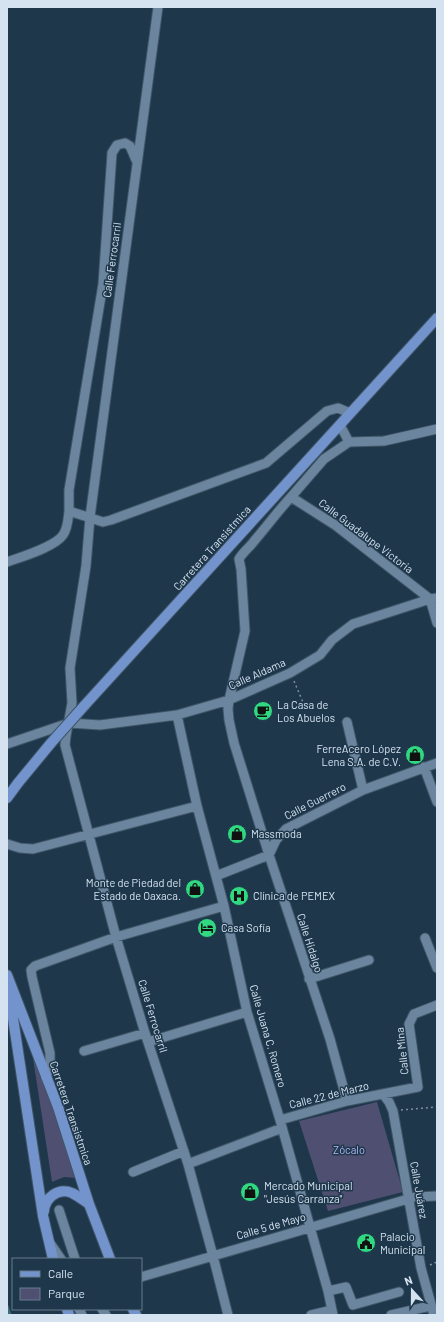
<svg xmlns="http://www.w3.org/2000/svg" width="444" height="1322" viewBox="0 0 444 1322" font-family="Barlow,sans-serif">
  <rect width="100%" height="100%" fill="#1e374b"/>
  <!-- green -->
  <path fill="#4f5071" d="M31,1045l46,133 -13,-1 -12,5z
    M377,1102l26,90 -75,19 -29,-90z"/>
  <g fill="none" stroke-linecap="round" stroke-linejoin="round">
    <!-- stream -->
    <path stroke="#386f78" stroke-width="3" d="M7,1306l3,9"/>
    <!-- minor casing -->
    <g stroke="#3f5567" stroke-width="11">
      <path id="minor" d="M158,7l-68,510 -4,49 -16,102 2,35 -6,33 -1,9 51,192 29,96 43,131 25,92 15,59
        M136,160l-6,-14 -5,-3 -8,2 -5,8 -9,131 -31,188 -3,18v21l34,11 8,-2 155,-57 61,-52 11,-3 12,5
        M340,425l9,17
        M349,442l-25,17 -33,38 44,28 95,74 7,24
        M349,442l35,-1 53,-12
        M291,497c-13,14 -24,29 -36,43 -5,7 -12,12 -16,19l2,10 4,62 -16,69 -1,9 1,11 5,23 35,112 61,184 17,62
        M7,562c14,-5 48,-15 56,-27 5,-7 5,-16 6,-24
        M177,715l20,91 27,100 23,106 33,108 48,171 5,24
        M347,722l16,68
        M7,744l62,-21 31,2 77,-10 52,-15 61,-27 30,-18 12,-15 21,-16 77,-25 7,-1
        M424,767l13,35
        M7,844l13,4 13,1 164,-43
        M216,876l53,-21 7,-15 10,-11 77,-39 74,-27
        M425,938l12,30
        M309,979l60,-19
        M148,1042l99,-30
        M84,1051l61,-18
        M46,1078l4,-13v-12l-18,-76 -1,-7 4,-4 81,-29 108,-31
        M383,1094l6,8 4,9 28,157 13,47
        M280,1120l67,-19 71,-14 -9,-63 5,-10 23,-9
        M188,1164l94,-36
        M133,1172l51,-21
        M415,1197l22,-1
        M59,1210l16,49
        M50,1243l11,16
        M141,1277l267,-78
        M328,1291l18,-4 7,18 46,-13
        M79,1309l3,6
        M102,1309l4,6
        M311,1315l21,-5
        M391,1315l39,-9"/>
    </g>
    <!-- major casing -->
    <g stroke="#3f5567" stroke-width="12">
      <path id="major" d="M84,706l353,-388
        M7,798l11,-15 33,-40
        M7,975l51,132 31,97 21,55
        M9,992l34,224 10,43
        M44,1211c1,-13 14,-24 28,-18 6,3 11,7 17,11
        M67,1309l2,6
        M133,1309l3,6"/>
    </g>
    <!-- path -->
    <path stroke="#7d90a1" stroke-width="1.5" stroke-dasharray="2 3" stroke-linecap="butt" d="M294,681l11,26
      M401,1110l36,-3
      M430,1265l7,-3"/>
    <!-- minor -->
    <use href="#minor" stroke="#6a859d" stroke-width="9"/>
    <!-- major -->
    <use href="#major" stroke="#7293cc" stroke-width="10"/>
    <!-- major-bridge casing -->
    <g stroke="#3f5567" stroke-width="12" stroke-linecap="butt">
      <path id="major-bridge" d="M51,743l33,-37"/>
    </g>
    <!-- major-bridge -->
    <use href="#major-bridge" stroke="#7293cc" stroke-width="10"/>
  </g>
  <!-- icons -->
  <defs>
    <g id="cafe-disc" transform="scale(1)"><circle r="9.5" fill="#31d882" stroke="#1e374b"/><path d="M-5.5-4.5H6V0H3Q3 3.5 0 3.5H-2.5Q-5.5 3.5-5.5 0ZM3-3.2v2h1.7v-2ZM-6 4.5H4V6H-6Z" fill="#111"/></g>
    <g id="shop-disc" transform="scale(1)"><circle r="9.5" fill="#31d882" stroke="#1e374b"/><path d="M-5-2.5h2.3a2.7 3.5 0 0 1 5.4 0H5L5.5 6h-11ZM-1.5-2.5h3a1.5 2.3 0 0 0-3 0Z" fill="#111"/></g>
    <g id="hospital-disc" transform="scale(1)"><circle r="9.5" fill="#31d882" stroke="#1e374b"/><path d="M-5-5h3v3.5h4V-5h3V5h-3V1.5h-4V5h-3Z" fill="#111"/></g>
    <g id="hotel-disc" transform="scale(1)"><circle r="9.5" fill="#31d882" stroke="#1e374b"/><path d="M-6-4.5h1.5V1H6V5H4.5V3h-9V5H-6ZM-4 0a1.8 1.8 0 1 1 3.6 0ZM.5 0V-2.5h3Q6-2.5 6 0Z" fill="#111"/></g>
    <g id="civic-disc" transform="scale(1)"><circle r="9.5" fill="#31d882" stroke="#1e374b"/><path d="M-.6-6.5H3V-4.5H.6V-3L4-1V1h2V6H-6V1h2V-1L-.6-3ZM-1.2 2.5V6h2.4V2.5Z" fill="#111"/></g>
  </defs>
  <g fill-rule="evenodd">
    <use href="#cafe-disc" x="263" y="711"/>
    <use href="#shop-disc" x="415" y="755"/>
    <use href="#shop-disc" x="237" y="834"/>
    <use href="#shop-disc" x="195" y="889"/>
    <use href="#hospital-disc" x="239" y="896"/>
    <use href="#hotel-disc" x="207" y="928"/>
    <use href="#shop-disc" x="250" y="1192"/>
    <use href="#civic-disc" x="366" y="1243"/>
  </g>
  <g text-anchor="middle" stroke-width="3" stroke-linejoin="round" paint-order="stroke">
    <!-- street labels -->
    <g font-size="11" fill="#d5e3f1" stroke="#1e374b">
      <text transform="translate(112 260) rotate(-82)" y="4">Calle Ferrocarril</text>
      <text transform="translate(366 536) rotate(37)" y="4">Calle Guadalupe Victoria</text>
      <text transform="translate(212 548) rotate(-48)" y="4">Carretera Transistmica</text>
      <text transform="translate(257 674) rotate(-24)" y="4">Calle Aldama</text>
      <text transform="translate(315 801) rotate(-27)" y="4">Calle Guerrero</text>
      <text transform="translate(310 943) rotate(72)" y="4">Calle Hidalgo</text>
      <text transform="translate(153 1016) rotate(73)" y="4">Calle Ferrocarril</text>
      <text transform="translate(268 1036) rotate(74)" y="4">Calle Juana C. Romero</text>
      <text transform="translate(402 1051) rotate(-96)" y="4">Calle Mina</text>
      <text transform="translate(329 1095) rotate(-14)" y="4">Calle 22 de Marzo</text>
      <text transform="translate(71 1113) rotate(71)" y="4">Carretera Transistmica</text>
      <text transform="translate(419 1190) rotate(80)" y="4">Calle Juárez</text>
      <text transform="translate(271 1226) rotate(-16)" y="4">Calle 5 de Mayo</text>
    </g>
    <!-- poi labels -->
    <g font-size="11" fill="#d5e3f1" stroke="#1e374b" text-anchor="start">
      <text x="277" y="709">La Casa de<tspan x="277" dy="13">Los Abuelos</tspan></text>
      <text x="401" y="753" text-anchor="end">FerreAcero López<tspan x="401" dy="13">Lena S.A. de C.V.</tspan></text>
      <text x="251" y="838">Massmoda</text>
      <text x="181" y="887" text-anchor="end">Monte de Piedad del<tspan x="181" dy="13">Estado de Oaxaca.</tspan></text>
      <text x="253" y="900">Clínica de PEMEX</text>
      <text x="221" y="932">Casa Sofía</text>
      <text x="264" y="1190">Mercado Municipal<tspan x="264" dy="13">"Jesús Carranza"</tspan></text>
      <text x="380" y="1241">Palacio<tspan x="380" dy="13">Municipal</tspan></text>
    </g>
    <!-- park labels -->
    <g font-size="11" fill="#b7bafa" stroke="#1e374b">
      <text x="349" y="1154">Zócalo</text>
    </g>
  </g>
  <!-- border -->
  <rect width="444" height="1322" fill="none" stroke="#d5e3f1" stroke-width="16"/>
  <!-- legend -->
  <rect x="12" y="1258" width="130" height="52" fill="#1e374b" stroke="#677c8d"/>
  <rect x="20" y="1271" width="20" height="6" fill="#7293cc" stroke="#677c8d"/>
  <text x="48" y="1278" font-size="12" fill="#d5e3f1">Calle</text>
  <rect x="20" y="1288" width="20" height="12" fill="#4f5071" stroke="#677c8d"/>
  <text x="48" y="1298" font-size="12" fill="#d5e3f1">Parque</text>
  <!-- north arrow -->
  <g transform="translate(412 1290) rotate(339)" stroke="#1e374b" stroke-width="3" paint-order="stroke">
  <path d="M0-3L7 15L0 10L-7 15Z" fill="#d5e3f1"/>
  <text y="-6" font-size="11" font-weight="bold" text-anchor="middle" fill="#d5e3f1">N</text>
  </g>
</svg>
